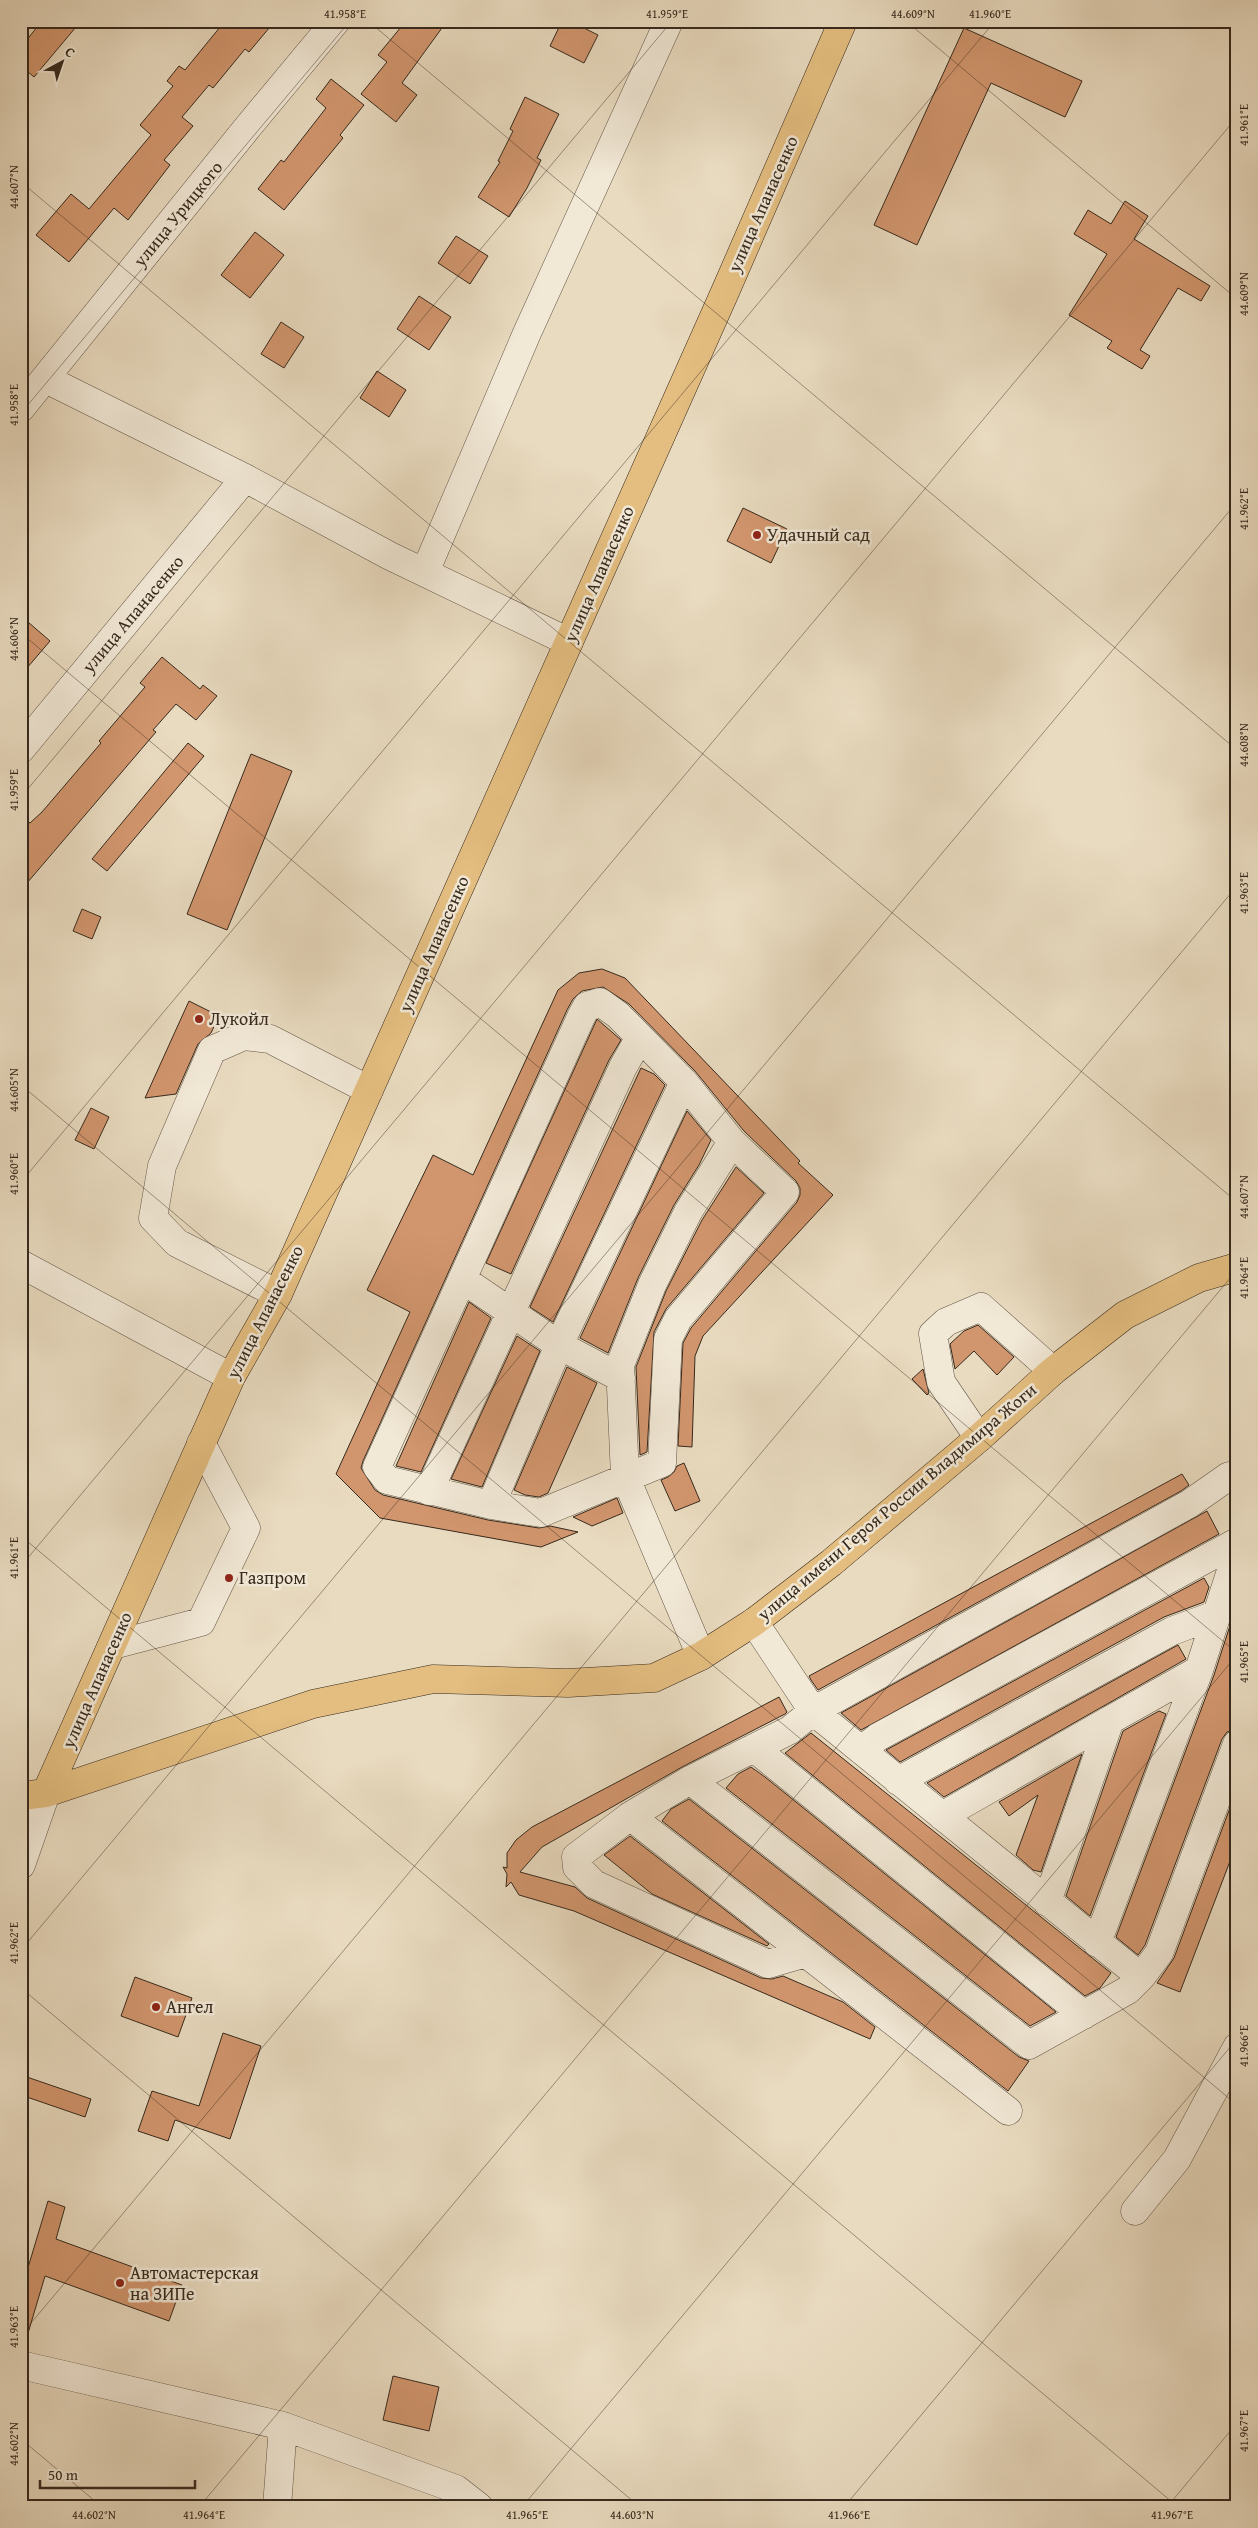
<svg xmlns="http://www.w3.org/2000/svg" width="1258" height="2528" viewBox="0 0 1258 2528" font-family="'Gentium Book Plus',serif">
  <rect width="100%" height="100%" fill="#e9dbc0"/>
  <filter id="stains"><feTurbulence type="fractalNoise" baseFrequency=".004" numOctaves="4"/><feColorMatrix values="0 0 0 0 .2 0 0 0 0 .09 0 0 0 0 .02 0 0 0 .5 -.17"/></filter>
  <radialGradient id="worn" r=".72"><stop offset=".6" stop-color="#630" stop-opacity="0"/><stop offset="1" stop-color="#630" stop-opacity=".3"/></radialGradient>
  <!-- building -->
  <path fill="#d2966e" stroke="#36291d" d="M42,21h39l-47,56 -13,-11v-19z
    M225,21h50l-26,31 -4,-3 -32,39 -4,-3 -27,32 11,9 -29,34 6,5 -42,55 -14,-12 -45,54 -33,-27 35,-41 18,15 62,-74 -11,-10 33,-39 -6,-5 12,-15 6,4z
    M406,21h41l-45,62 15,12 -21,27 -35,-28 26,-32 -9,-7z
    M562,21h8l28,14 -14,28 -34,-17z
    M964,28l118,53 -17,36 -74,-34 -74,162 -43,-20z
    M331,79l33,26 -24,30 3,3 -59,72 -26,-21 23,-29 3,2 42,-54 -10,-9z
    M525,97l34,17 -22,44 4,2 -14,28 -18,29 -31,-20 22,-35 -2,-1 15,-30 -3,-2z
    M1125,201l23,15 -14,23 76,47 -9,15 -23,-13 -38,62 10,6 -8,13 -35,-21 5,-7 -43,-26 38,-61 -33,-20 14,-24 23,14z
    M255,232l29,23 -34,43 -29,-23z
    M456,236l32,20 -18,28 -32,-21z
    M419,296l32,21 -22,33 -32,-21z
    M281,322l23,15 -20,31 -23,-14z
    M377,371l29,19 -17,27 -29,-19z
    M743,508l44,21 -16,34 -44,-22z
    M21,616l29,25 -29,34z
    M162,657l38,32 3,-4 14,11 -21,24 -20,-16 -23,26 3,2 -135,158v-74l9,7 12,-11 59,-69 -2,-2 46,-54 -5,-4z
    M188,743l16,13 -97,115 -15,-12z
    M251,754l41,17 -65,159 -40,-16z
    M82,909l19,8 -9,22 -19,-8z
    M602,969l23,9 175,183 -2,2 35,32 -130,141 -8,20 -3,91 -14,-1 5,-103 8,-15 106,-126 3,-7v-7l-4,-7 -52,-50 -49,-60 -66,-67 -26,-17 -21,4 -9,8 -6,11 -204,451 -2,7 14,22 8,5 105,25 51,8 11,-2 28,6 -37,15 -161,-29 -44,-44 74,-162 -43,-22 66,-135 40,20 85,-185 21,-17z
    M189,1001l30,15 -8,17 -13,11 -22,50 -31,4z
    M597,1019l24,21 -12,20 -98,214 -25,-11z
    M641,1068l13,6 11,11 -112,237 -23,-15z
    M91,1108l18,9 -15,32 -19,-9z
    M687,1111l24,29 -12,25 -25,40 -36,73 -30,75 -28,-15z
    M736,1167l28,26 -98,116 -12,23 -7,120 -7,3 -4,-88 30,-76 36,-71z
    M469,1302l22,16 -70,154 -25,-6z
    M978,1325l36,32 -17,18 -23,-24 -19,18 -5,-25 14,-13z
    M517,1336l23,15 -58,136 -31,-8z
    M567,1367l30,16 -49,110 -9,4 -14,-2 -11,-5z
    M923,1369l6,24 -2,2 -15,-16z
    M684,1463l16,38 -25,10 -14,-31 7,-3 6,-5 3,-6z
    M1182,1474l7,11 -8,6 -363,199 -7,-10 -2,-4z
    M617,1498l6,15 -31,13 -19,-9z
    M1207,1511l12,23 -358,196 -20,-17z
    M1204,1578l5,9 -5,15 -40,15 -264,145 -14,-12z
    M1237,1604v125l-10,3 -5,7 -77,206 -7,10 -22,-18 98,-262z
    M1178,1645l8,14 -242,138 -17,-14z
    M779,1697l8,15 -2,2 -103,53 -140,80 -22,25 55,15 12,11 174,80 11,1 11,-3 60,26 32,25 -5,12 -296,-128 -55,-16 -8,-13 -5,5 1,-13 -4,-7 4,1v-15l9,-13 16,-13z
    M1159,1711l7,3 -76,202 -24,-20 57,-165z
    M811,1733l300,240 -11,15 -15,8 -300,-243z
    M1082,1754l-41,118 -8,-2 -17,-15 22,-60 -29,21 -10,-14z
    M751,1767l14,10 291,235 -26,14 -304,-238 12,-14z
    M1237,1789v54l-57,149 -23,-9 17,-25z
    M689,1799l330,258 10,4 -21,30 -346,-270 9,-12z
    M630,1836l139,108 -2,2 -115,-52 -48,-39z
    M135,1977l57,21 -14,39 -57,-21z
    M223,2033l38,13 -31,93 -55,-19 -7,21 -30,-10 14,-40 47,15z
    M21,2075l70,24 -6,18 -64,-22z
    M48,2201l17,6 -9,32 126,46 -13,36 -124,-45 -19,64h-5v-49z
    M393,2376l46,11 -10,44 -46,-11z"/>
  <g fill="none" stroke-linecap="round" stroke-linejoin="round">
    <!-- minor casing -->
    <g stroke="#635646" stroke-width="29">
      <path id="minor" d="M46,379l199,99 145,78 179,86
        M21,408l226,-280 89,-107
        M425,572l102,-239 142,-312
        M21,749l224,-271
        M600,1002l18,13 66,67 48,60 53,50 -107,127 -10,20 -6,124 -121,50 -50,-8 -104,-25 -10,-13 204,-450 6,-11z
        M21,1264l210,113
        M462,1279l97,66 62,33
        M278,1294l-101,-51 -24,-25 9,-52 50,-116 32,-14 26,3 99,51
        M979,1438l-38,-56 -8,-48 13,-12 35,-15 72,64
        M429,1491l194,-424 16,-28
        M491,1505l68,-160 125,-263
        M113,1645l88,-23 45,-94 -45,-85
        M701,1656l-76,-180 -5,-111 32,-80 36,-73 44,-70
        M754,1748l330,267
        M861,1750l17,-13 359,-195
        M690,1780l339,265 99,-55 13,-13 -328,-266 -59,-89
        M898,1781l274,-150 46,-17
        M630,1816l378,295
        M942,1816l168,-96
        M21,1865l25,-72
        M1047,1902l63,-182 89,-50
        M1097,1943l102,-273 38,-118
        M806,1953l-38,11 -174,-80 -17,-17 -1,-10 54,-41 60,-36 100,-50 23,-19 376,-207 40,-28 8,6
        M1141,1977l18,-24 78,-209
        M1135,2211l42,-52 60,-112
        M21,2365l262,61 173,63 23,18
        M277,2507l6,-81"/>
    </g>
    <!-- major casing -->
    <g stroke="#36291d" stroke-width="29">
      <path id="major" d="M46,1793l185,-416 47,-83 447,-1002 118,-271
        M21,1796l25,-3 267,-89 120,-25 135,4 86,-5 47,-22 53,-34 77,-59 148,-125 74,-67 72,-56 74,-37 38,-11"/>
    </g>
    <!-- minor -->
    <use href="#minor" stroke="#f1e8d6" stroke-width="28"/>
    <!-- major -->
    <use href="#major" stroke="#e4be80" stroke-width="28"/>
  </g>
  <!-- ticks -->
  <path fill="none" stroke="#36291d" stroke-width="1" stroke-opacity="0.45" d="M368,21l869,729M906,21l331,278M21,29l6,-8M21,182l1216,1020M21,413l329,-392M21,633l1216,1020M21,797l651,-776M21,1085l1216,1020M21,1182l974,-1161M21,1536l1157,971M21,1566l1216,-1449M21,1950l1216,-1448M21,1988l619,519M21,2335l1216,-1449M21,2439l81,68M199,2507l1038,-1237M522,2507l715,-852M844,2507l393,-468M1167,2507l70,-84"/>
  <!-- markers -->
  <g fill="#8f2418" stroke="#f1e8d6" stroke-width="2">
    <circle cx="757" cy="535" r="5"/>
    <circle cx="199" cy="1019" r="5"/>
    <circle cx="229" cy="1578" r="5"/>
    <circle cx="156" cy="2007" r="5"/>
    <circle cx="120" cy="2283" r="5"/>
  </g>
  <g text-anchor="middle" stroke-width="5" stroke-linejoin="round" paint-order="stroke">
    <!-- street labels -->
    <g font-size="18" fill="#36291d" stroke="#f1e8d6">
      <text transform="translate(763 204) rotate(-66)" y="6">улица Апанасенко</text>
      <text transform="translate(178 214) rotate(-51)" y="6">улица Урицкого</text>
      <text transform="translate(599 574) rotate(-66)" y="6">улица Апанасенко</text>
      <text transform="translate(133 614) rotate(-50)" y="6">улица Апанасенко</text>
      <text transform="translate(434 944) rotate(-66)" y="6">улица Апанасенко</text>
      <text transform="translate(265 1312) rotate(-63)" y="6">улица Апанасенко</text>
      <text transform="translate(897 1502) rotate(-40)" y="6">улица имени Героя России Владимира Жоги</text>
      <text transform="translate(97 1680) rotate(-66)" y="6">улица Апанасенко</text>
    </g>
    <!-- poi labels -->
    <g font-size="18" fill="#36291d" stroke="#f1e8d6" text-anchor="start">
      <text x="767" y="541">Удачный сад</text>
      <text x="209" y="1025">Лукойл</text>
      <text x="239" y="1584">Газпром</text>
      <text x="166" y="2013">Ангел</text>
      <text x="130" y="2279">Автомастерская<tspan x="130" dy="21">на ЗИПе</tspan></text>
    </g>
  </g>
  <!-- margin -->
  <rect width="1258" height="2528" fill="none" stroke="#e9dbc0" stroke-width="55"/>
  <!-- north arrow -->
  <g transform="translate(62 62) rotate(40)" stroke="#f1e8d6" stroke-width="4" paint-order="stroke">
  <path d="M0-4L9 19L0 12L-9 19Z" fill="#36291d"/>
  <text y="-8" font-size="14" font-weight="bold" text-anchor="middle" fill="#36291d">С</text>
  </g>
  <!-- scale -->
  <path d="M40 2480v8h155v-8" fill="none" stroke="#36291d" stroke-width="2.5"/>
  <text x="48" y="2480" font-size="15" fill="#36291d" stroke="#f1e8d6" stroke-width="4" paint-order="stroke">50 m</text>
  <rect x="28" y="28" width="1202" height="2472" fill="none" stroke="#36291d" stroke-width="2"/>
  <g font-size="12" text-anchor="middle" fill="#36291d">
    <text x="345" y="18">41.958°E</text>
    <text x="667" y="18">41.959°E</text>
    <text x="913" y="18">44.609°N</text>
    <text x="990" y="18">41.960°E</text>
    <text transform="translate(1244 125) rotate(-90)" y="4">41.961°E</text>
    <text transform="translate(14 187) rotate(-90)" y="4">44.607°N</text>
    <text transform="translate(1244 294) rotate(-90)" y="4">44.609°N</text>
    <text transform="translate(14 405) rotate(-90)" y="4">41.958°E</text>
    <text transform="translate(1244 509) rotate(-90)" y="4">41.962°E</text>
    <text transform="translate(14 639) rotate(-90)" y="4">44.606°N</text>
    <text transform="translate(1244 745) rotate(-90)" y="4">44.608°N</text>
    <text transform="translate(14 790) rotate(-90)" y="4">41.959°E</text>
    <text transform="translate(1244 893) rotate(-90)" y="4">41.963°E</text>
    <text transform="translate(14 1090) rotate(-90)" y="4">44.605°N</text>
    <text transform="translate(14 1174) rotate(-90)" y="4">41.960°E</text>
    <text transform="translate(1244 1197) rotate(-90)" y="4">44.607°N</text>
    <text transform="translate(1244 1278) rotate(-90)" y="4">41.964°E</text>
    <text transform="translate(14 1558) rotate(-90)" y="4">41.961°E</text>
    <text transform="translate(1244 1662) rotate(-90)" y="4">41.965°E</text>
    <text transform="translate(14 1943) rotate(-90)" y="4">41.962°E</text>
    <text transform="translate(1244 2046) rotate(-90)" y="4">41.966°E</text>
    <text transform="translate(14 2327) rotate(-90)" y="4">41.963°E</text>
    <text transform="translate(1244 2431) rotate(-90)" y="4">41.967°E</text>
    <text transform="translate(14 2444) rotate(-90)" y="4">44.602°N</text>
    <text x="94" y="2519">44.602°N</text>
    <text x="204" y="2519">41.964°E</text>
    <text x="527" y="2519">41.965°E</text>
    <text x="632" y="2519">44.603°N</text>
    <text x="849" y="2519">41.966°E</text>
    <text x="1172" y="2519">41.967°E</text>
  </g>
  <rect width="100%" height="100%" filter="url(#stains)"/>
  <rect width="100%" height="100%" fill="url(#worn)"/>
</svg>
